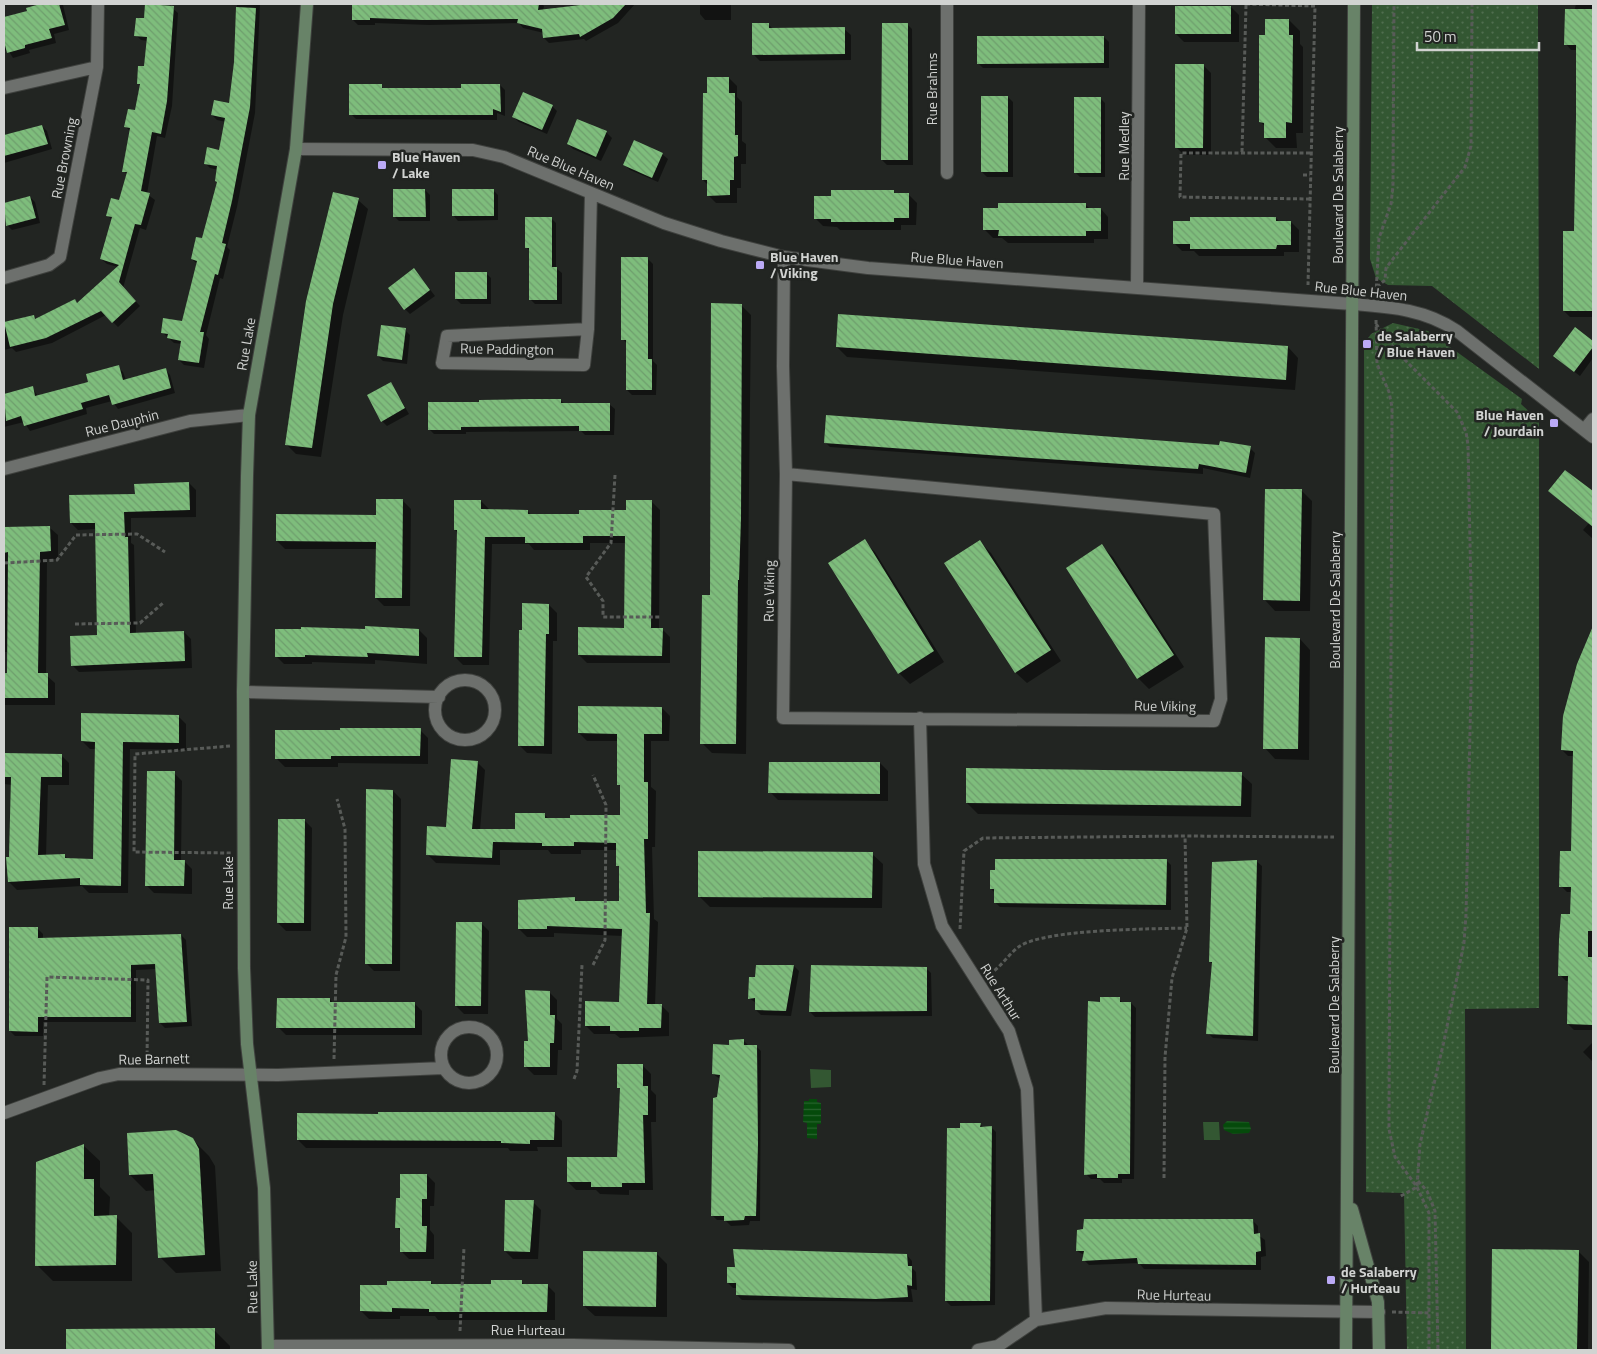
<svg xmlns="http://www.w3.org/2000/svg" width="1597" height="1354" viewBox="0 0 1597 1354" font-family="'Titillium Web',sans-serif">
  <defs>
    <pattern id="park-dots" width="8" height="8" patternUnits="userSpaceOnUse" patternTransform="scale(1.25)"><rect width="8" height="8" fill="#335732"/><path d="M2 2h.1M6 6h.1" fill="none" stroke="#506e4f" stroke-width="1.8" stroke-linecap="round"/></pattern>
    <pattern id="water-rules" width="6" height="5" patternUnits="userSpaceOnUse" patternTransform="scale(1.25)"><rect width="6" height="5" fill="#054a0b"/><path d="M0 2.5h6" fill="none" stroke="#28632e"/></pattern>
    <pattern id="building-back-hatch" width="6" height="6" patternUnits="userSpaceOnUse" patternTransform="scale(1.25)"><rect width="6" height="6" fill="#7ebd7c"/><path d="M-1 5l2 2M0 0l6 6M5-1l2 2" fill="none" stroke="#6e9e6d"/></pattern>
  </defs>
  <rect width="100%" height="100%" fill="#222522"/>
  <!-- park -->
  <path fill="url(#park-dots)" d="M1372,4h166l1,365 -107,-83 -44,-1 -12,-7 -6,-19z
    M1393,323l35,8 94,68 -1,5 18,17v587l-74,1 1,341h-59l-3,-157 -38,-1 -2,-848 7,-10z"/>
  <!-- pitch -->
  <path fill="#335732" d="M810,1069l21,1v17l-20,1z
    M1203,1122h16l1,18h-16z"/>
  <!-- water -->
  <path fill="url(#water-rules)" d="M809,1099h8v3l4,1v21h-4v15l-10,-1v-15l-4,-1 1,-21h5z
    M1227,1121l22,1 2,7 -2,4 -16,1 -9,-4 -1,-5z"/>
  <!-- shadow -->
  <path fill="#0007" d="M45,4l18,1 6,25 -15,4 2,9 -27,7 1,3 -17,5 -5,-8 -4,1v-33l24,-6 -1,-3z
    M146,4h25v3l7,6 -6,93 -7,32 -8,-2 -10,58 8,6 -9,30 -6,-2 -17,60 17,18 -22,21 -12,-12 -54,28 -36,9 -4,-4 -8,2v-26l30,-8 3,4 38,-20 3,4 40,-37 -11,-3 -6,-5 11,-39 -5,-5 13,-13 7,-27 -3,-4 7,-39 -6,-6 11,-14 5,-25 -3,-4 7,-15 3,-27 -7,-1 -5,-5 9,-15z
    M237,4h23l-5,109 -18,94 -10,40 3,3 -7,29 -3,-1 -14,57 3,4 -5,29 -20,-3 -5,-5 3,-16 -8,-1 -12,-11 20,-10 15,-58 -5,-5 11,-20 15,-56 -2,-2 2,-11 -8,-2 -5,-5 15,-12 6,-29 -9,-2 -5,-5 18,-10 5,-43z
    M353,4h189l2,2 -1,5 24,2 16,-9h52l-17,19 -32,18 -2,-2 -35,4 -5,-5v-5l-21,-5 -4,-5 -90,2 -54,-2v2h-17l-5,-5z
    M700,4h31v16h-26l-5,-6z
    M1576,4h17v313h-23l-6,-6 11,-79 2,-182h-6l-5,-6z
    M1231,7l8,8v27h-55l-8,-8z
    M1289,20l11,11v13l3,3v86h-7l1,15h-21l-11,-11 1,-10 -6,-5 6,-85z
    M768,24l5,5h71l7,6v25l-91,1 -6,-6z
    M907,24l5,5 1,136h-26l-5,-5z
    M1104,37l5,5v26h-126l-5,-5z
    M1203,65l8,8v82h-27l-8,-8z
    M729,78l8,8v11l5,5v39l4,3v20h-5v24h-4v15h-21l-8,-8v-10l-5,-5 5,-86z
    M500,85l5,5v26l-8,-3v7l-141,-1 -5,-5 30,-28 4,4h77z
    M1008,97l5,5v75h-26l-5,-5z
    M1100,98l5,5v74h-25l-5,-5z
    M552,106l5,5 -10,23 -28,-12 -6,-5z
    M578,120l28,12 6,6 -11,23 -28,-12 -5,-5z
    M42,126l5,5 5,18 -48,14v-28z
    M662,154l6,5 -10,23 -28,-12 -5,-5z
    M425,190l5,5v26h-31l-5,-5z
    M493,190l5,5v25l-40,1 -5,-6z
    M893,192l3,2 13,1 8,8 -1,22h-15v5h-61l-3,-3 -14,-1 -8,-8 17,-21z
    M30,197l5,5 5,21 -28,7 -5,-5 -3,-21z
    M358,200l10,9 -25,106 -22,142 -25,-3 -10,-10z
    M1086,205l4,4h11l7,8v22h-14v4h-86l-6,-5h-9l-8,-8z
    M551,218l5,5v45l6,5v31h-27l-5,-5v-48l-4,-4z
    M1276,218l4,4h11l8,8v22h-15v4h-85l-5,-5h-12l-8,-8z
    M648,259l5,5v97l4,4 -1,30h-24l-5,-5v-46l-4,-5z
    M486,273l5,5v26h-30l-5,-5z
    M419,275l16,21 -25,18 -5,-5z
    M741,305l10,10 -5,439 -34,-1 -10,-10z
    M1576,329l17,13v16l-13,18 -20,-15z
    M405,330l5,5 -3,29 -24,-3 -5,-5z
    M837,347h451l10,11 -3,32 -448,-33z
    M118,367l5,5 3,8 39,-11 5,6 5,18 -57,16 -6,-8 -26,7 1,6 -57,17 -6,-9 -20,5v-31l28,-8 6,8 51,-13z
    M391,383l18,31 -22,12 -5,-5z
    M560,400l5,4h44l6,5 -1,26h-29l-4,-4 -115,1v2h-32l-5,-5z
    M825,442l425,6 5,5 -5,25 -47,-10v6l-373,-27z
    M1566,471l27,22v46l-10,-9 6,-7z
    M189,483l7,7v27l-65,1v25l3,2 2,89 48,-2 7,7 1,29 -113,4 -7,-7 26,-29 -2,-107 -18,1 -7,-7 65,-28z
    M1301,490l11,11 -2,110h-35l-10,-11z
    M403,501l8,8 -1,97h-26l-8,-8 1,-49h-92l-8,-8 100,-25z
    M481,501l8,8 39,2 3,4h49l47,-3 25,-10 8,8 -1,119h3l8,8v26h-83l-8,-8 47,-26v-86h-36v7h-56l-5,-6h-37l-3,121h-26l-8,-8 3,-124 -3,-3z
    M50,528l8,7v24h-11l-1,116 9,8v22h-51v-31h4v-22h-4v-123z
    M864,541l11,11 69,110 -34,22 -11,-11z
    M980,542l11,11 70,108 -34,22 -11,-10 -70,-109z
    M1102,546l11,11 71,110 -35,22 -11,-11 -71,-109z
    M549,605l8,8v28h-4l-1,113 -25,-1 -8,-8z
    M1593,629v401h-19l-6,-6 1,-43h-3l-6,-6 11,-60 1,-23h-5l-6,-6 11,-33 2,-97h-6l-6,-6 16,-86z
    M419,630l8,8v26l-52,-4v4l-63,-2v2h-28l-8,-8z
    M1300,639l10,11 -1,110 -34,-1 -10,-11z
    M662,708l8,8 -1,25h-18v46l5,4 -1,56h-3l2,72 4,3 -3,83h6l8,8v23l-49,2 -5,-4h-21l-8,-8 34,-23 3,-67 -69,-3v4h-27l-8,-8 55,-31 4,4 42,1 1,-35 -4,-3v-15h-36v4h-30l-3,-4h-48v15l-64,-2 -8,-8 19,-27 30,-66 8,8 -5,60 36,1 29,-16 4,4 72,-2 1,-29 -4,-4 1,-43h-32l-8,-8z
    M178,716l8,8v26l-56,-1 -2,144h-39l-7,-7 -65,4 -8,-8 3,-97 -8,-1v-30l57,1 8,8v22h-21l-2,71 18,-1 5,5h25l2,-111h-6l-8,-8z
    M420,730l8,8v26l-90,-1v4h-53l-8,-8z
    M880,763l8,8v30l-110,-1 -8,-8z
    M174,773l8,8 -1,80h3l8,8v25l-38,-1 -8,-8z
    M1241,774l11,10 -1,33 -273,-3 -11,-11z
    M393,791l8,8 -1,172h-26l-8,-8z
    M304,820l8,8 -1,103h-25l-8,-8z
    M872,854l11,10 -1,44 -172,-1 -11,-11z
    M1166,860l5,5v45l-171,-3 -5,-5v-9l-4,-4z
    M1256,861l6,5 -4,175 -45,-3 -5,-5 5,-69 -3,-2z
    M481,923l8,8 -1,83h-24l-8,-8z
    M38,929l5,5v5l138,-4 5,5 6,86 -27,2 -5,-5 -3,-54 -21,1v52h-93v14h-28l-5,-5z
    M794,966l5,5 -8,45 -30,-1 -5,-5v-7l-7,-5z
    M926,968l5,5 1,43 -117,1 -5,-5z
    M549,992l8,8v19l5,5v26h-4l-1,25h-23l-8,-8 3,-24z
    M330,999l3,4h81l8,8v24h-136l-8,-8z
    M1119,999l5,5 7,-1 5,5 -2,171h-12v4h-18l-4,-4h-9l-5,-5 15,-171z
    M744,1041l5,5h7l5,5 -1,170h-10l-1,4 -18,1 -6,-6h-8l-5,-5 8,-136 -7,-5 18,-28z
    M1593,1042v20l-10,-10z
    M643,1066l8,8v16l5,5v27h-5l2,68h-24v5l-29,-1 -4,-4h-20l-8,-8 50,-24 4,-67 -3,-3z
    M554,1113l8,8v26h-25l1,4h-28l-2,-3h-202l-8,-8z
    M980,1124l4,4 7,-1 5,5 -1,173 -44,1 -5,-5 16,-172z
    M192,1139l17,17 6,10 6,105 -45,2 -16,-16 -4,-67 -10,1 -16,-16z
    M84,1146l16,15v26l10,10 -1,20h7l16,16v48h-79l-16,-16z
    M427,1175l8,8 -1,23h-4v24l4,5v24h-25l-8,-8v-19l-4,-5 4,-28z
    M533,1202l8,8 -3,49h-25l-8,-8z
    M1253,1221l5,5v9l7,5 1,16 -5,1v13l-117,-1 -5,-6 -50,2 -5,-5v-5l-7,-4z
    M1494,1250l84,1 11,11 -1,88h-96z
    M656,1253l11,11v53l-72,-1 -11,-10z
    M907,1255l5,6v7l4,4 1,18 -6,-1 2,13 -171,-2 -5,-5v-7h-4l-5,-5z
    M431,1282l3,4 58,-1 29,-3 4,3h22l8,8v27h-117l-3,-4h-35v3h-31l-8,-8 27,-25z
    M67,1330h147l16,16v4h-163z"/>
  <!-- building -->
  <path fill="url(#building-back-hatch)" d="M40,4h19l6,21 -16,4 3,9 -27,7v3l-18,5 -3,-12v-24l23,-6 -1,-3z
    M145,4l29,2 -7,95 -6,33 -9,-2 -11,59 9,2 -9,32 -6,-1 -16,58 17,19 -24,22 -11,-12 -55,27 -36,9 -6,-25 30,-7 1,4 40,-20 2,4 42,-38 -19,-6 12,-42 -6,-1 5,-18 8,2 8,-28h-5l8,-44 -6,-1 4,-18 7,1 5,-26h-3l1,-18h6l3,-29 -13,-1 2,-18h8z
    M352,4h187l-1,6 51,-6h37l-13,14 -33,19 -1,-3 -36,4 -1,-9 -25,-6 1,-4 -95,1 -53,-2v2h-18z
    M1175,6h56v28h-56z
    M236,7l20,1 -6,99 -18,94 -10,42 4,1 -8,31 -3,-1 -15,58h4l-5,31 -21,-3 3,-19 -14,-3 1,-4 -7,-1 2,-15 19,3 15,-60 -6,-2 5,-22 6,1 15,-56 -2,-1 2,-15 -13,-2 3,-17 12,3 6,-32 -14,-3 3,-15 15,3 5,-41z
    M1565,9h28v302h-30v-80h11l2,-113v-73h-12z
    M1265,19h24v16h4l-1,88 -6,-1v16h-22v-15l-5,-1v-87h6z
    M752,23h17v5l76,-1v27l-93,1z
    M882,23h26v137h-27z
    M977,36h127v27l-127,1z
    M1175,64h29l-1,84h-28z
    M707,77h22v16h6v42h3v21l-4,1v23h-4v15l-23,1v-16h-5l1,-87h4z
    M349,84h33v4h79v-4h39l1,28 -8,-3v6h-144z
    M523,92l30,13 -11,25 -30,-13z
    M981,96h27v76h-27z
    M1074,97h27v76h-27z
    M577,119l30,12 -11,26 -29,-13z
    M42,125l6,19 -44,12v-21z
    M634,140l29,13 -11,25 -29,-13z
    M393,189h32l1,28h-33z
    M452,189h42v27h-42z
    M831,190h63v3h15v25h-15v4h-63v-3h-17v-23h17z
    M333,192l26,6 -26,106 -21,144 -27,-3 21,-144z
    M30,196l6,22 -30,8 -2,-23z
    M998,203h88v5h15v23h-15v5h-88l1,-6h-16v-22h15z
    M525,217h27v50h5v33h-28v-52h-4z
    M1190,217h86v4h15v24h-14l-1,4h-86v-5h-17v-23h17z
    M621,257h27v102h4v31h-26v-50h-5z
    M414,268l16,22 -26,20 -16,-22z
    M455,272h32v27h-32z
    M711,303l31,1 -1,214 -2,62h-1l-2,164h-36l2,-149h8z
    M838,314l450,32 -2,34 -450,-33z
    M381,325l25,3 -4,32 -25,-4z
    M1575,327l18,14v6l-19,25 -21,-16z
    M119,365l4,15 43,-12 5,20 -59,17 -3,-10 -28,8 2,6 -59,17 -3,-10 -15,5 -2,-27 29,-8 2,10 53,-14 -2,-8z
    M391,382l14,26 -24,14 -14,-27z
    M529,399h32v4h49v28h-31v-5l-118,1v3h-33v-28h51v-2z
    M826,415l393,30 1,-4 31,5 -5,27 -47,-9 -1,5 -196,-13 -178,-13z
    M1565,470l28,21v36l-45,-36z
    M189,482l1,28 -66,2 1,25h3l2,96 54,-2 1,30 -114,5 -1,-30 27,-1 -2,-112h-25l-1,-28 66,-1 -1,-10z
    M1265,489h37l-2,112 -37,-1z
    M376,499h27l-1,99h-27l1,-56 -100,-1v-27l100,1z
    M454,500h27v9l47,1v4h51v-4h47v-10h26l-1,128h12l-1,28 -84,-1v-28l46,1 1,-92h-42v7h-58v-6h-40l-3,120h-28l3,-127h-3z
    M50,526l1,25 -11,1 -2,121h10v25h-44v-25h3l1,-121 -4,1v-26z
    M865,539l69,112 -36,23 -70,-111z
    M980,540l71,110 -36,23 -71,-110z
    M1102,544l72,111 -37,24 -71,-111z
    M522,603l27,1v30h-3l-2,112h-26l1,-116h3z
    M365,626l54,3v27l-52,-3 1,4 -63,-2v2h-30v-28h26v-2l64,2z
    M1593,626v305h-5v26h5v68l-26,-1 1,-48h-10l1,-37 2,-25h9l1,-27h-12l1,-36h11l2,-100 -12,-1 1,-18 1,-16 14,-52z
    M1265,637l35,1 -2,111h-35z
    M578,706l84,1v27h-18v48h4v57h-4l2,74h4l-3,91h15l-1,24h-22v3h-29v-5h-25v-25l34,1 3,-73 -75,-3v3h-29v-29l57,-3v4h44v-35h-3v-23l-42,-1v4h-32v-3l-49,-1 -1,16 -66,-3 1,-29 19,1 5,-68 27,2 -6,68h43v-16h30v5h25v-3h50v-30h-3v-51l-39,-1z
    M81,713l98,2v28l-56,-1 -2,144 -41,-1v-7l-72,4 -2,-25h3l2,-80h-7v-24l58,1v23h-21l-3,78 27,-1v4l28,1 2,-117 -14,-1z
    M340,728h81l-1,28h-89v3h-56v-29h65z
    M769,762h111v32l-112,-1z
    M966,768l276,4 -1,34 -275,-3z
    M147,771h28l-1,89h11l-1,26h-39z
    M366,789l27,1 -1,174h-27z
    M278,819h27l-1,104h-27z
    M698,851l175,1 -1,46 -174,-1z
    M995,859h172l-1,46 -172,-2v-14h-4v-19h5z
    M1257,860l-4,176 -47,-2 6,-72h-3l3,-100z
    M456,922h26l-1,84h-26z
    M9,927h29v11l143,-4 6,88 -28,1 -4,-59 -24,1v52h-93v15l-29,-1z
    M756,965h38l-8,46 -31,-1v-12l-7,1 1,-22h6z
    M811,965l116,2v44l-118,1z
    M525,990l25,1v24h5l-1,28h-4v24h-26v-26h4z
    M1100,997h20v5h11l-1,172h-12v4h-21v-4l-13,1 4,-174 12,1z
    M277,998h53v4h85v26h-139z
    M744,1039v6h13l1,99 -2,72h-11l-1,4 -20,1v-5h-13l2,-118 4,-1 3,-22 -8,-1 1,-30 16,1v-5z
    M617,1064h26v22h5v29h-5l2,68h-23v4h-31v-5h-24v-25h50l3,-69h-3z
    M378,1112h177l-1,28h-24v4l-29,-1v-2l-204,-1v-27l81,1z
    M960,1123h21l-1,4 12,-1 -2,175h-45l2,-173h13z
    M176,1130l17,8 6,11 6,106 -47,3 -5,-84 -24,1 -2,-42z
    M84,1144v35h10v37l23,-1 -1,50 -81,1 1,-104z
    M400,1174h27v25h-5v27h5l-1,26h-26v-24h-5l1,-30h4z
    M505,1200h29l-4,52 -26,-1z
    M1084,1219h169l1,15 6,-1 1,18 -5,1v13l-118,-1 -1,-6 -55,3 2,-10h-8l1,-21 6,-1z
    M733,1249l174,5 1,12h4v20l-5,-1 1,12 -32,2 -140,-4v-12h-9v-16h8z
    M1492,1249l87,1 -2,100h-86z
    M583,1251l74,1 -1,55 -73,-1z
    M491,1280h31v4h26l-1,28h-118v-3l-37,-1v4l-32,-1v-26h27v-4h44v3h60z
    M215,1328v22h-149v-21z"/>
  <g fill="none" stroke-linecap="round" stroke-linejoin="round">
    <!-- street casing -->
    <g stroke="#3f413e" stroke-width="14">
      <path id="street" d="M4,88l93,-21
        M296,149l177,1 31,7 160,66 57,18 63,16 84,11 484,36c37,3 73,5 105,27l136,106
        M947,173v-169
        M784,257l-1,109 3,108 -3,244 431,3 7,-22 -7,-185 -428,-40
        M4,278l45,-13 11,-8 37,-190 1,-63
        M1137,288l2,-284
        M588,329l-141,7 -5,27 142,2 4,-36 3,-136
        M1584,430l9,-11
        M4,469l186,-48 59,-6
        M435 710a30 30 0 1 1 60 0a30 30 0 1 1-60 0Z
        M243,692l196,5
        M920,718l4,146 18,62 67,105 18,58 9,231
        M441 1055a28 28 0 1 1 56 0a28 28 0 1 1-56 0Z
        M4,1113l96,-35 19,-4 159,1 165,-7
        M268,1346l305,-1 216,5
        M978,1350l20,-4 38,-26 70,-12 273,4"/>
    </g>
    <!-- secondary casing -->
    <g stroke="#3f413e" stroke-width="14">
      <path id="secondary" d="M1352,1209l26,93 1,48
        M268,1350l-4,-162 -17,-144 -3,-76 -1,-276 4,-216 2,-61 47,-266 11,-145
        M1346,1350l8,-1346"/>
    </g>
    <!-- path -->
    <path stroke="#585b58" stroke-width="3" stroke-dasharray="4 2.5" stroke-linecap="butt" d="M1246,4l69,2 -7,279
      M1242,152l4,-147
      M1303,175h7
      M1310,199l-130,-2 1,-44h130
      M1377,287l8,-7 1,-12 10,-13 69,-88 6,-21 1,-142
      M1376,294l3,-56 12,-34 2,-18 1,-182
      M1376,320l1,44 12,28 3,15 -3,722 6,28 22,30 12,26v137
      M1376,324l19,26 62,62 9,20 2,13 4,195 -6,274 -2,29 -20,98 -24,103 -3,43 -18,10
      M615,475l-4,68 -25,34 17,24v16h58
      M4,563l53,-3 19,-25 61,-1 28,18
      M75,624l65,-1 23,-20
      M230,746l-95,8 -1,98 97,1
      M960,929l4,-78 19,-13 202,-2 149,1
      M593,965l12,-25 1,-135 -13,-30
      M989,974c11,-5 20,-21 31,-28 27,-17 131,-17 167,-18
      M334,1059l2,-84 10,-38 -1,-108 -8,-30
      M574,1079l3,-8 5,-106
      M44,1085l3,-108 101,3 -1,80
      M1164,1178l1,-121 7,-79 15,-50 -2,-92
      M1418,1181l9,10 8,20 3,139
      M1392,1312l39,1
      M460,1331l4,-84"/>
    <!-- street -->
    <use href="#street" stroke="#6d706d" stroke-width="12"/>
    <!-- secondary -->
    <use href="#secondary" stroke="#688368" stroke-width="12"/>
  </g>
  <!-- markers -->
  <g fill="#bbaaf6" stroke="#222522" stroke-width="2">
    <rect x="377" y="160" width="10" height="10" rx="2.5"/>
    <rect x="755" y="260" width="10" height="10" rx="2.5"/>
    <rect x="1362" y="339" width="10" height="10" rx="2.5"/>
    <rect x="1549" y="418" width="10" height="10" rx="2.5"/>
    <rect x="1326" y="1275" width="10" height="10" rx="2.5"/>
  </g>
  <g text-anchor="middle" stroke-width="5" stroke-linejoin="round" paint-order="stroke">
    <!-- street labels -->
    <g font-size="14" fill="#d1d3d1" stroke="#222522">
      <text transform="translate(932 89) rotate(-90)" y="5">Rue Brahms</text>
      <text transform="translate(1124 146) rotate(-90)" y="5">Rue Medley</text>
      <text transform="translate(64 158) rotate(-79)" y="5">Rue Browning</text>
      <text transform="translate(571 168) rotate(23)" y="5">Rue Blue Haven</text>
      <text transform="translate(1338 195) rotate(-90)" y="5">Boulevard De Salaberry</text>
      <text transform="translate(957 260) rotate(4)" y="5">Rue Blue Haven</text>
      <text transform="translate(1361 291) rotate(6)" y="5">Rue Blue Haven</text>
      <text transform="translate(246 344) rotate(-80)" y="5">Rue Lake</text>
      <text transform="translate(507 349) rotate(1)" y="5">Rue Paddington</text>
      <text transform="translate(122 423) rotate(-14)" y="5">Rue Dauphin</text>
      <text transform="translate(769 591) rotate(-89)" y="5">Rue Viking</text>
      <text transform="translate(1335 600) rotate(-90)" y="5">Boulevard De Salaberry</text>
      <text transform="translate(1165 706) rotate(1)" y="5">Rue Viking</text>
      <text transform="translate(228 883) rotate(-90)" y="5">Rue Lake</text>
      <text transform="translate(1001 992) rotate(58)" y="5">Rue Arthur</text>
      <text transform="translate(1334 1005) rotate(-90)" y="5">Boulevard De Salaberry</text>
      <text transform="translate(154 1059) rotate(-1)" y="5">Rue Barnett</text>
      <text transform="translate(252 1287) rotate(-91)" y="5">Rue Lake</text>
      <text transform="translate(1174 1295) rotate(1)" y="5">Rue Hurteau</text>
      <text x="528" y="1335">Rue Hurteau</text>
    </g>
    <!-- poi labels -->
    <g font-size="14" font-weight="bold" fill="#d1d3d1" stroke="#222522" text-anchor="start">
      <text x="392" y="162">Blue Haven<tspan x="392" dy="16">/ Lake</tspan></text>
      <text x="770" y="262">Blue Haven<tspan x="770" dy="16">/ Viking</tspan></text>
      <text x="1377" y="341">de Salaberry<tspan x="1377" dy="16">/ Blue Haven</tspan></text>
      <text x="1544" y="420" text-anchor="end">Blue Haven<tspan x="1544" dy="16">/ Jourdain</tspan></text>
      <text x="1341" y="1277">de Salaberry<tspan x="1341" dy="16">/ Hurteau</tspan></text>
    </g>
  </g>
  <!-- border -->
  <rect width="1597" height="1354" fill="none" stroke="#d1d3d1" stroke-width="10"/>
  <!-- scale -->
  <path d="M1417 42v8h122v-8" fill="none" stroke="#d1d3d1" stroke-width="2.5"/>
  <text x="1424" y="42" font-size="15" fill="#d1d3d1" stroke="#222522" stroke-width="4" paint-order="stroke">50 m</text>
</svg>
